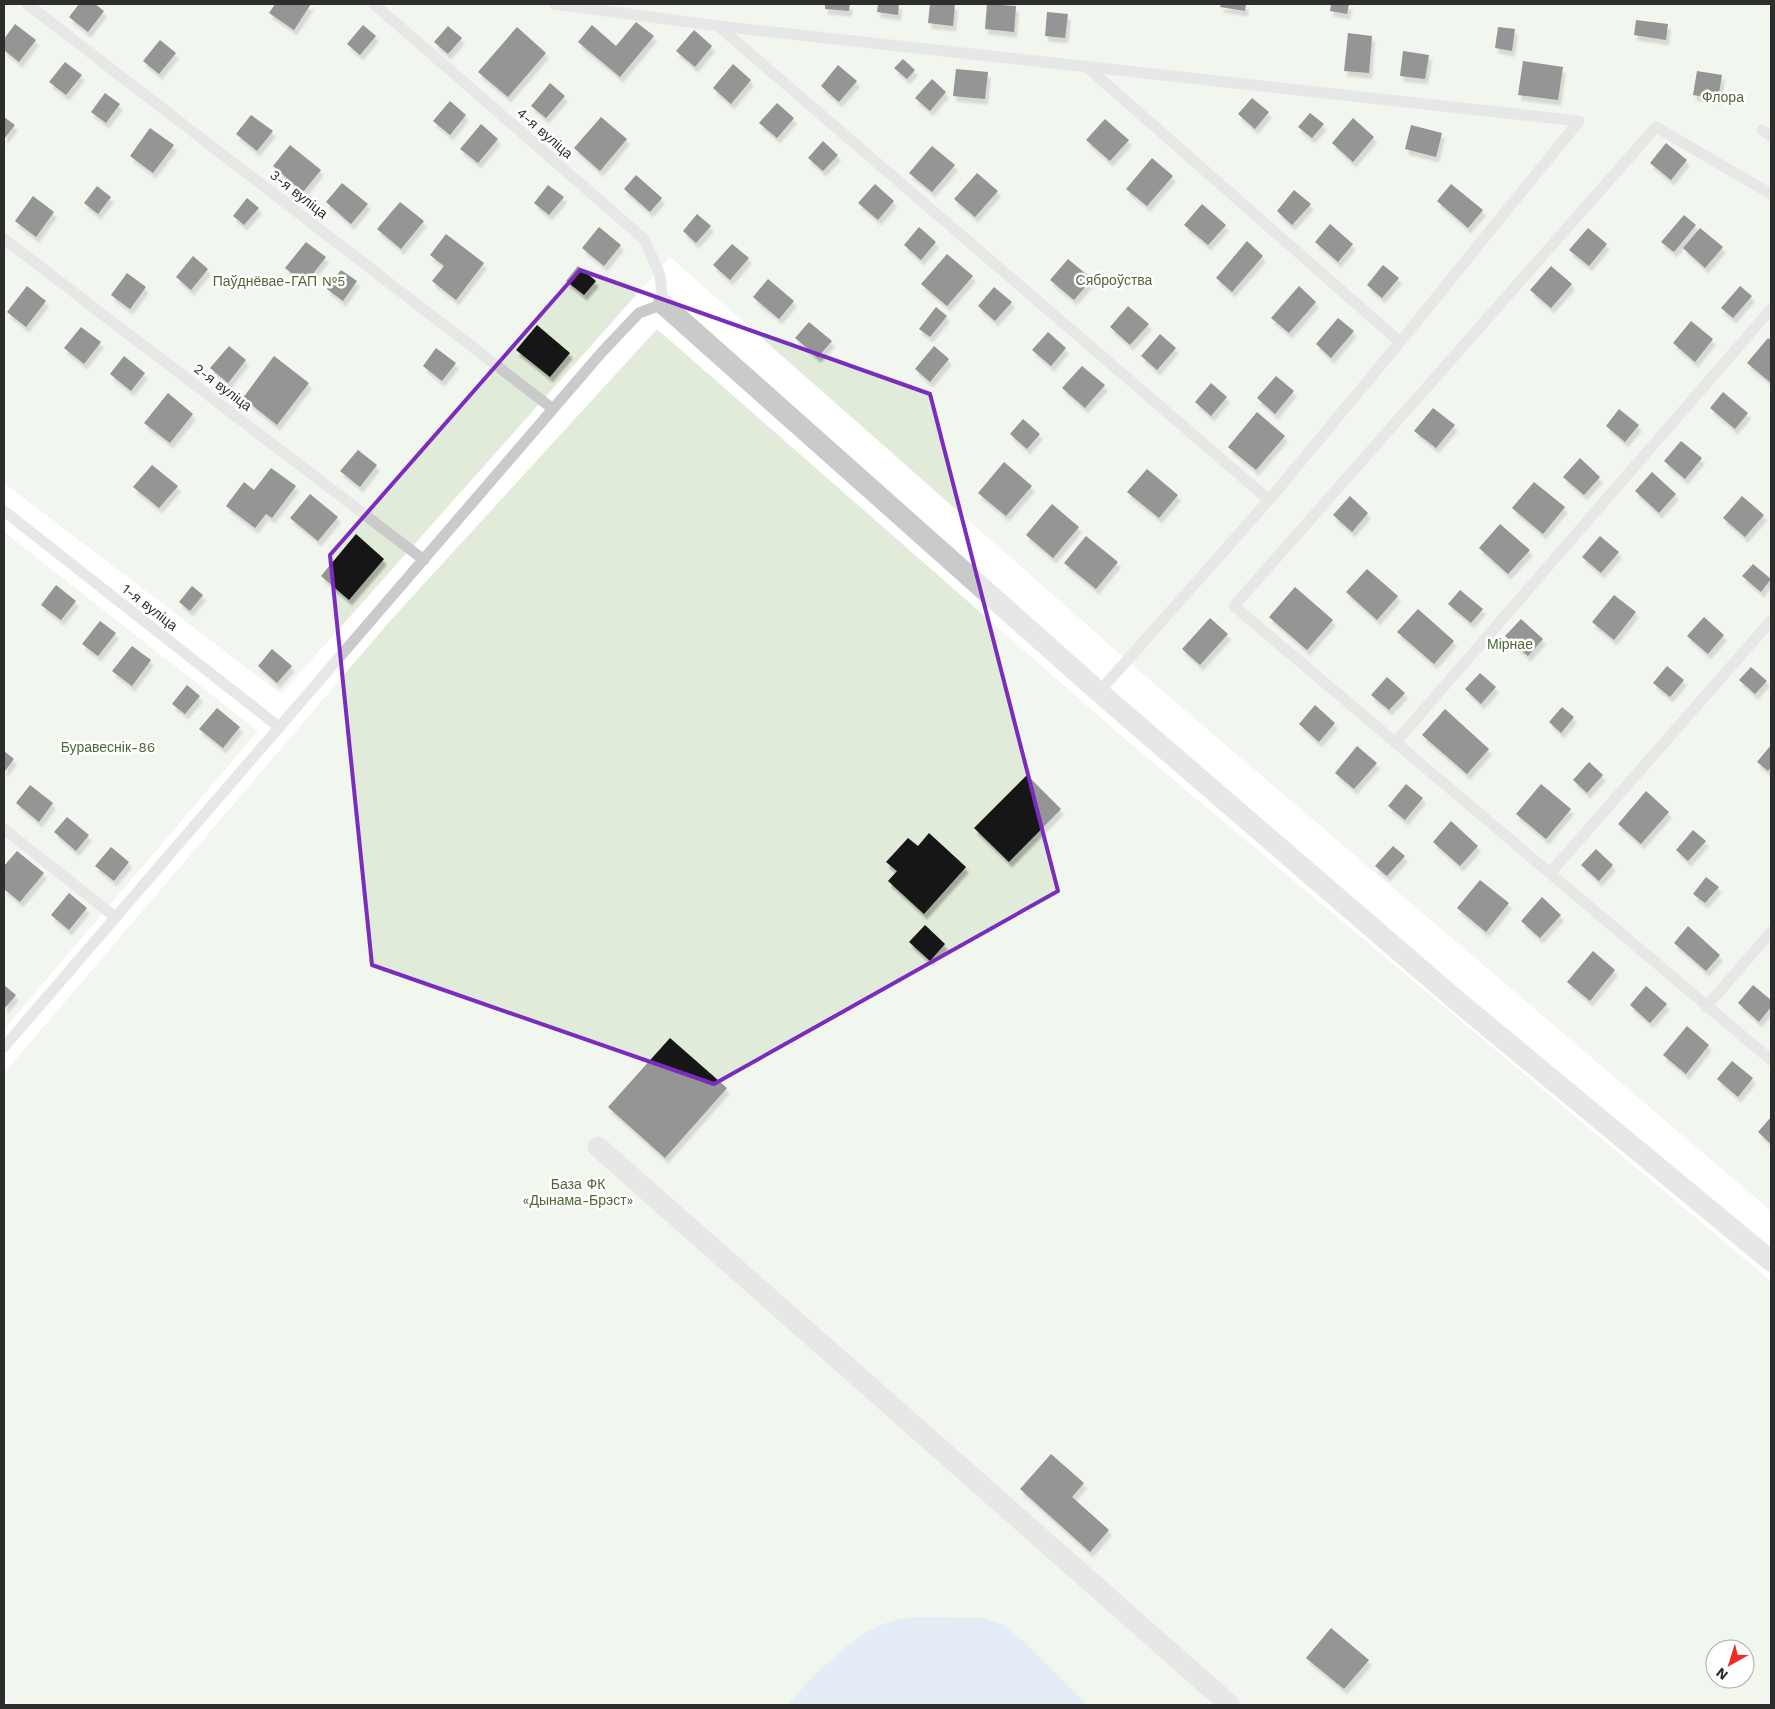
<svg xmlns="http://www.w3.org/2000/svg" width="1775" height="1709" viewBox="0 0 1775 1709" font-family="'Work Sans',sans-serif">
  <defs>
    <filter id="shadow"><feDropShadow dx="3" dy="5.5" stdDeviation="1" flood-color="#0004"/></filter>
  </defs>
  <rect width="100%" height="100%" fill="#fff"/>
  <!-- green -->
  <path fill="#e1ebd9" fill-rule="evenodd" d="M4,4h1767v1207l-633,-541 -468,-413 -389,437 -277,-211z
    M657,329l468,410 646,542v424h-1762l-5,-11v-621l386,-452zM1715,1649h30v30h-30z
    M4,532l254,199 -254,298z"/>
  <!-- water -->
  <path fill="#c4d8ec" d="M912,1617l71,1 21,7 17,14 66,66h-300c23,-26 68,-74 102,-83 7,-3 15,-3 23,-5z"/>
  <!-- building -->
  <path fill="#141414" filter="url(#shadow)" d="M79,4h16l9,7 -16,21 -19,-15z
    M275,4h36l-17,26 -25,-17z
    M825,4h25l-1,7 -24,-2z
    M878,4h21l-1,11 -21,-3z
    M930,4h25l-2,22 -25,-3z
    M987,4l29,2 -2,26 -29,-3z
    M1221,4h25l-1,7 -25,-4z
    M1331,4h18l-2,10 -17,-3z
    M1047,12l21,2 -3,24 -20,-2z
    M1636,20l32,4 -2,16 -32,-5z
    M636,22l18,14 -34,41 -42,-35 14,-17 24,21z
    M15,24l21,16 -17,22 -15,-12v-11z
    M363,25l13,11 -16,19 -13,-11z
    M448,26l14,12 -14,16 -14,-12z
    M517,27l29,26 -38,44 -30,-25z
    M1498,27l17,2 -3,22 -17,-3z
    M694,30l18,16 -17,21 -19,-16z
    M1348,33l24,3 -3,37 -25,-2z
    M160,40l16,13 -17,21 -16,-13z
    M1403,51l26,4 -4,24 -25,-3z
    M903,59l12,11 -8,9 -13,-11z
    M1523,61l40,6 -5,33 -40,-5z
    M65,62l17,13 -16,20 -17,-13z
    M733,64l18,16 -20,24 -18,-16z
    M838,65l19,16 -18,21 -18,-16z
    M956,69l32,3 -3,27 -32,-3z
    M1697,71l25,4 -4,24 -25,-4z
    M932,79l14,13 -16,19 -15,-13z
    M550,83l15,13 -19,22 -15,-12z
    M105,93l15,11 -14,19 -15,-11z
    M1252,98l17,14 -14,17 -17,-15z
    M450,101l16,14 -16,20 -17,-14z
    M777,103l17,15 -17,20 -18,-15z
    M1310,113l14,11 -12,14 -14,-11z
    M251,115l22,16 -16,20 -21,-17z
    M4,117l11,8 -11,14z
    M601,117l26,22 -27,32 -26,-23z
    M1353,118l21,19 -21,25 -21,-19z
    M1105,119l24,21 -19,21 -24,-21z
    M481,124l17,15 -20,24 -18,-14z
    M1411,125l31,8 -6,24 -31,-8z
    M150,128l24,17 -21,28 -23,-17z
    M823,141l15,14 -15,16 -15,-13z
    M1666,143l21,17 -16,20 -21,-17z
    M290,145l31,25 -18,22 -30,-26z
    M932,146l23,19 -23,27 -23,-19z
    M1152,158l21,18 -26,30 -21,-17z
    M977,173l21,18 -23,26 -21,-18z
    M636,175l26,23 -12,14 -26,-23z
    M342,183l26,21 -17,20 -25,-22z
    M875,184l19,17 -16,19 -20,-17z
    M1451,184l32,26 -15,18 -31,-27z
    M548,185l16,12 -15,18 -15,-12z
    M97,186l14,11 -13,17 -14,-11z
    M1294,190l17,14 -19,21 -15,-14z
    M33,196l21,16 -18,25 -21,-16z
    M247,198l12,10 -15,17 -11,-9z
    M400,202l24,19 -23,28 -24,-20z
    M1202,204l24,21 -18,20 -24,-20z
    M697,214l14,12 -15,17 -13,-12z
    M1684,215l12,10 -22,27 -13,-10z
    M1330,224l23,20 -15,18 -23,-20z
    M599,227l22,18 -17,21 -22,-18z
    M919,227l17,15 -15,18 -17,-15z
    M1588,228l19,16 -18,22 -20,-16z
    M1700,228l23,19 -18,21 -22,-20z
    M446,234l38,29 -28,37 -24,-19 12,-15 -14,-11z
    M1247,241l16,15 -31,36 -16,-14z
    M306,242l20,15 -21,27 -20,-16z
    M732,244l17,14 -19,22 -17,-15z
    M947,254l26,22 -26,30 -26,-22z
    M193,256l15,13 -17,21 -15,-13z
    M1068,259l24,20 -18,21 -24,-20z
    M1383,265l16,13 -17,20 -15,-13z
    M578,266l18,15 -12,14 -18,-14z
    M1551,266l21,18 -21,24 -21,-18z
    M341,270l16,11 -14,20 -16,-12z
    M127,273l19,14 -16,22 -19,-14z
    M768,279l26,22 -15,18 -26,-22z
    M27,286l19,15 -20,26 -19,-15z
    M1299,286l17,16 -27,31 -18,-15z
    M1740,286l12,10 -19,22 -12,-10z
    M994,287l18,15 -17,19 -17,-15z
    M1128,306l21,18 -19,21 -20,-18z
    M936,307l11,9 -17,21 -11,-8z
    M1338,318l16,13 -23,27 -15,-14z
    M1691,321l22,18 -18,23 -22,-19z
    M809,322l23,19 -14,16 -23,-19z
    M537,325l33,28 -20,24 -34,-27z
    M81,327l20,15 -17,22 -20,-16z
    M1048,332l18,16 -15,18 -19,-16z
    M1160,334l16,14 -19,22 -16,-14z
    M1768,338l3,2v43l-24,-20z
    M229,346l17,14 -18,23 -18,-15z
    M934,346l15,13 -19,23 -15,-13z
    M436,348l20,15 -14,18 -19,-15z
    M124,356l21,17 -14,18 -21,-17z
    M274,356l35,27 -32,42 -34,-27z
    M1082,366l23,19 -20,23 -23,-20z
    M1276,376l18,15 -19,23 -18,-16z
    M1211,383l16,14 -16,19 -16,-14z
    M1723,392l25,21 -13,16 -25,-21z
    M168,393l25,21 -23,29 -26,-20z
    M1433,408l22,17 -19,23 -22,-17z
    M1619,409l20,16 -14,17 -19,-16z
    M1257,412l28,24 -29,34 -28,-23z
    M1023,419l17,15 -13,15 -17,-15z
    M1681,441l21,17 -17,21 -21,-18z
    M358,450l19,15 -17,22 -20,-16z
    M1580,458l20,19 -16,18 -21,-18z
    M1004,462l28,24 -26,30 -28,-23z
    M152,465l26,21 -19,22 -26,-21z
    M271,468l25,18 -24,32 -6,-4 -11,14 -29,-22 18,-24 10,8z
    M1147,469l31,26 -19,23 -32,-26z
    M1652,472l24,22 -17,19 -24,-22z
    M1534,482l31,25 -22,27 -31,-26z
    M310,494l28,23 -20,24 -28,-23z
    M1350,496l18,17 -16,19 -19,-17z
    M1742,496l22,19 -19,22 -22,-19z
    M1052,504l27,23 -26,31 -27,-23z
    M1500,524l30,26 -22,24 -29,-26z
    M356,534l28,25 -35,41 -28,-24z
    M1086,536l32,26 -22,27 -32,-26z
    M1600,536l19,16 -18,21 -19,-16z
    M1753,564l18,15 -10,13 -19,-16z
    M1367,569l31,27 -21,24 -31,-28z
    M56,585l20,16 -15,19 -20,-15z
    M192,586l11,9 -13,16 -11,-9z
    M1295,587l38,33 -26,30 -38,-33z
    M1460,590l23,19 -12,14 -23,-19z
    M1614,595l22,17 -22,28 -22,-18z
    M1418,609l36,32 -20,23 -37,-32z
    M1704,617l20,18 -16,19 -21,-18z
    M1210,618l18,16 -28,31 -18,-16z
    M1521,619l22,20 -15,17 -23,-20z
    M100,621l16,12 -18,23 -16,-12z
    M132,646l19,14 -19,26 -20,-15z
    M272,649l20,17 -15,17 -19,-17z
    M1667,666l17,14 -14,17 -17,-14z
    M1751,667l16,14 -12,13 -16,-14z
    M1480,673l16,14 -15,17 -16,-15z
    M1387,677l18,16 -16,17 -18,-15z
    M187,685l13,11 -15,18 -13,-10z
    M1315,705l20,18 -16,19 -20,-18z
    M1562,707l12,10 -13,16 -12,-11z
    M217,708l23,19 -17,21 -24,-19z
    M1445,709l44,40 -22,25 -45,-39z
    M1771,745v22l-3,4 -11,-9z
    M1357,746l20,17 -23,26 -19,-16z
    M4,751l10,8 -10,13z
    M1589,762l14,13 -16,18 -14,-13z
    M1027,775l34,34 -52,53 -35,-34z
    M1406,784l17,14 -18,22 -17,-14z
    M1541,784l30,25 -25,30 -30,-25z
    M30,785l23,18 -14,19 -23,-19z
    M1646,791l23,21 -28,32 -23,-20z
    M67,817l22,18 -13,16 -22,-19z
    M1451,821l27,25 -18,20 -27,-24z
    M1693,830l13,11 -18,20 -12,-11z
    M929,833l37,34 -42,47 -36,-33 9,-10 -11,-9 22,-24 10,8z
    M1393,846l12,10 -18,20 -12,-10z
    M111,847l18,15 -15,19 -19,-15z
    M1596,849l17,16 -14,16 -18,-16z
    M17,851l27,22 -24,29 -16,-13v-23z
    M1706,877l13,10 -14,16 -12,-9z
    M1480,880l29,23 -23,29 -29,-24z
    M69,893l18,15 -18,22 -18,-15z
    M1542,897l19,18 -21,23 -19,-17z
    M925,925l20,19 -15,17 -21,-19z
    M1688,926l32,29 -14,16 -32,-28z
    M1593,951l22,19 -25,31 -23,-19z
    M4,985l12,10 -12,14z
    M1753,985l18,15v7l-12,15 -21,-19z
    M1646,986l21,18 -17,19 -20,-18z
    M1687,1026l22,19 -23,29 -23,-19z
    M670,1038l57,50 -62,70 -57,-51z
    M1732,1061l21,17 -15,19 -21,-18z
    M1771,1117v27l-13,-12z
    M1051,1454l33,29 -12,14 37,33 -19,22 -70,-63z
    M1331,1628l38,32 -25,29 -38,-31z"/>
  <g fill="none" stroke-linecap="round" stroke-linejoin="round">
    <!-- service -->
    <path stroke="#cacaca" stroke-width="11" d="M27,4l526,405
      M554,4l164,22 861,95 -179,221 -131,158 -170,192
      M718,26l551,474
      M1088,68l312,274
      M1762,130l9,6
      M1771,194l-115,-67 -422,479 537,454
      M4,239l420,321
      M4,511l275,216
      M1395,743l376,-434
      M4,829l111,88
      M1550,873l221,-252
      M1706,1007l65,-75
      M4,1047l598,-695 37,-39 24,-9 -3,-29 -16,-36 -270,-235"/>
    <!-- minor -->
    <path stroke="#cacaca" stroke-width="21" d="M663,304l436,388 357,308 315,261
      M598,1147l632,558"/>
  </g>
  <!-- marked area -->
  <path d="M0 0H1775V1709H0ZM580,270l350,124 128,497 -344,193 -342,-119 -42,-410z" fill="#fff" fill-opacity=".55" fill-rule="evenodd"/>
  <path fill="none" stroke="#7b2cbf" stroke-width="4" stroke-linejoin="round" d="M580,270l350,124 128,497 -344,193 -342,-119 -42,-410z"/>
  <g text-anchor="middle" stroke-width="5" stroke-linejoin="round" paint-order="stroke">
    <!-- park labels -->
    <g font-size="14" fill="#4a6a38" stroke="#fff">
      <text x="1723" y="102">Флора</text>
      <text x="1114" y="285">Сяброўства</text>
      <text x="279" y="286">Паўднёвае-ГАП №5</text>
      <text x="1510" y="649">Мірнае</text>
      <text x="108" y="752">Буравеснік-86</text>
      <text x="578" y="1189">База ФК<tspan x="578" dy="16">«Дынама-Брэст»</tspan></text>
    </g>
    <!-- street labels -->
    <g font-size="14" fill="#2d2d2d" stroke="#fff">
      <text transform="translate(545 133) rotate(41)" y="5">4-я вуліца</text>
      <text transform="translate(299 194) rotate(38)" y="5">3-я вуліца</text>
      <text transform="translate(223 387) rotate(37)" y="5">2-я вуліца</text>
      <text transform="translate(150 607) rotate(38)" y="5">1-я вуліца</text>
    </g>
  </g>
  <!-- border -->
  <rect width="1775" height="1709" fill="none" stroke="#2d2d2d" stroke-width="10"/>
  <!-- north arrow -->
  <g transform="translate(1730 1664) rotate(219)"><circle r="24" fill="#ffffff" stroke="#ababab"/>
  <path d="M0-4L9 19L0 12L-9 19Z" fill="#ed2d25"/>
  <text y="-8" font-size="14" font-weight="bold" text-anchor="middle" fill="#2d2d2d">N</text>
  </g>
</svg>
